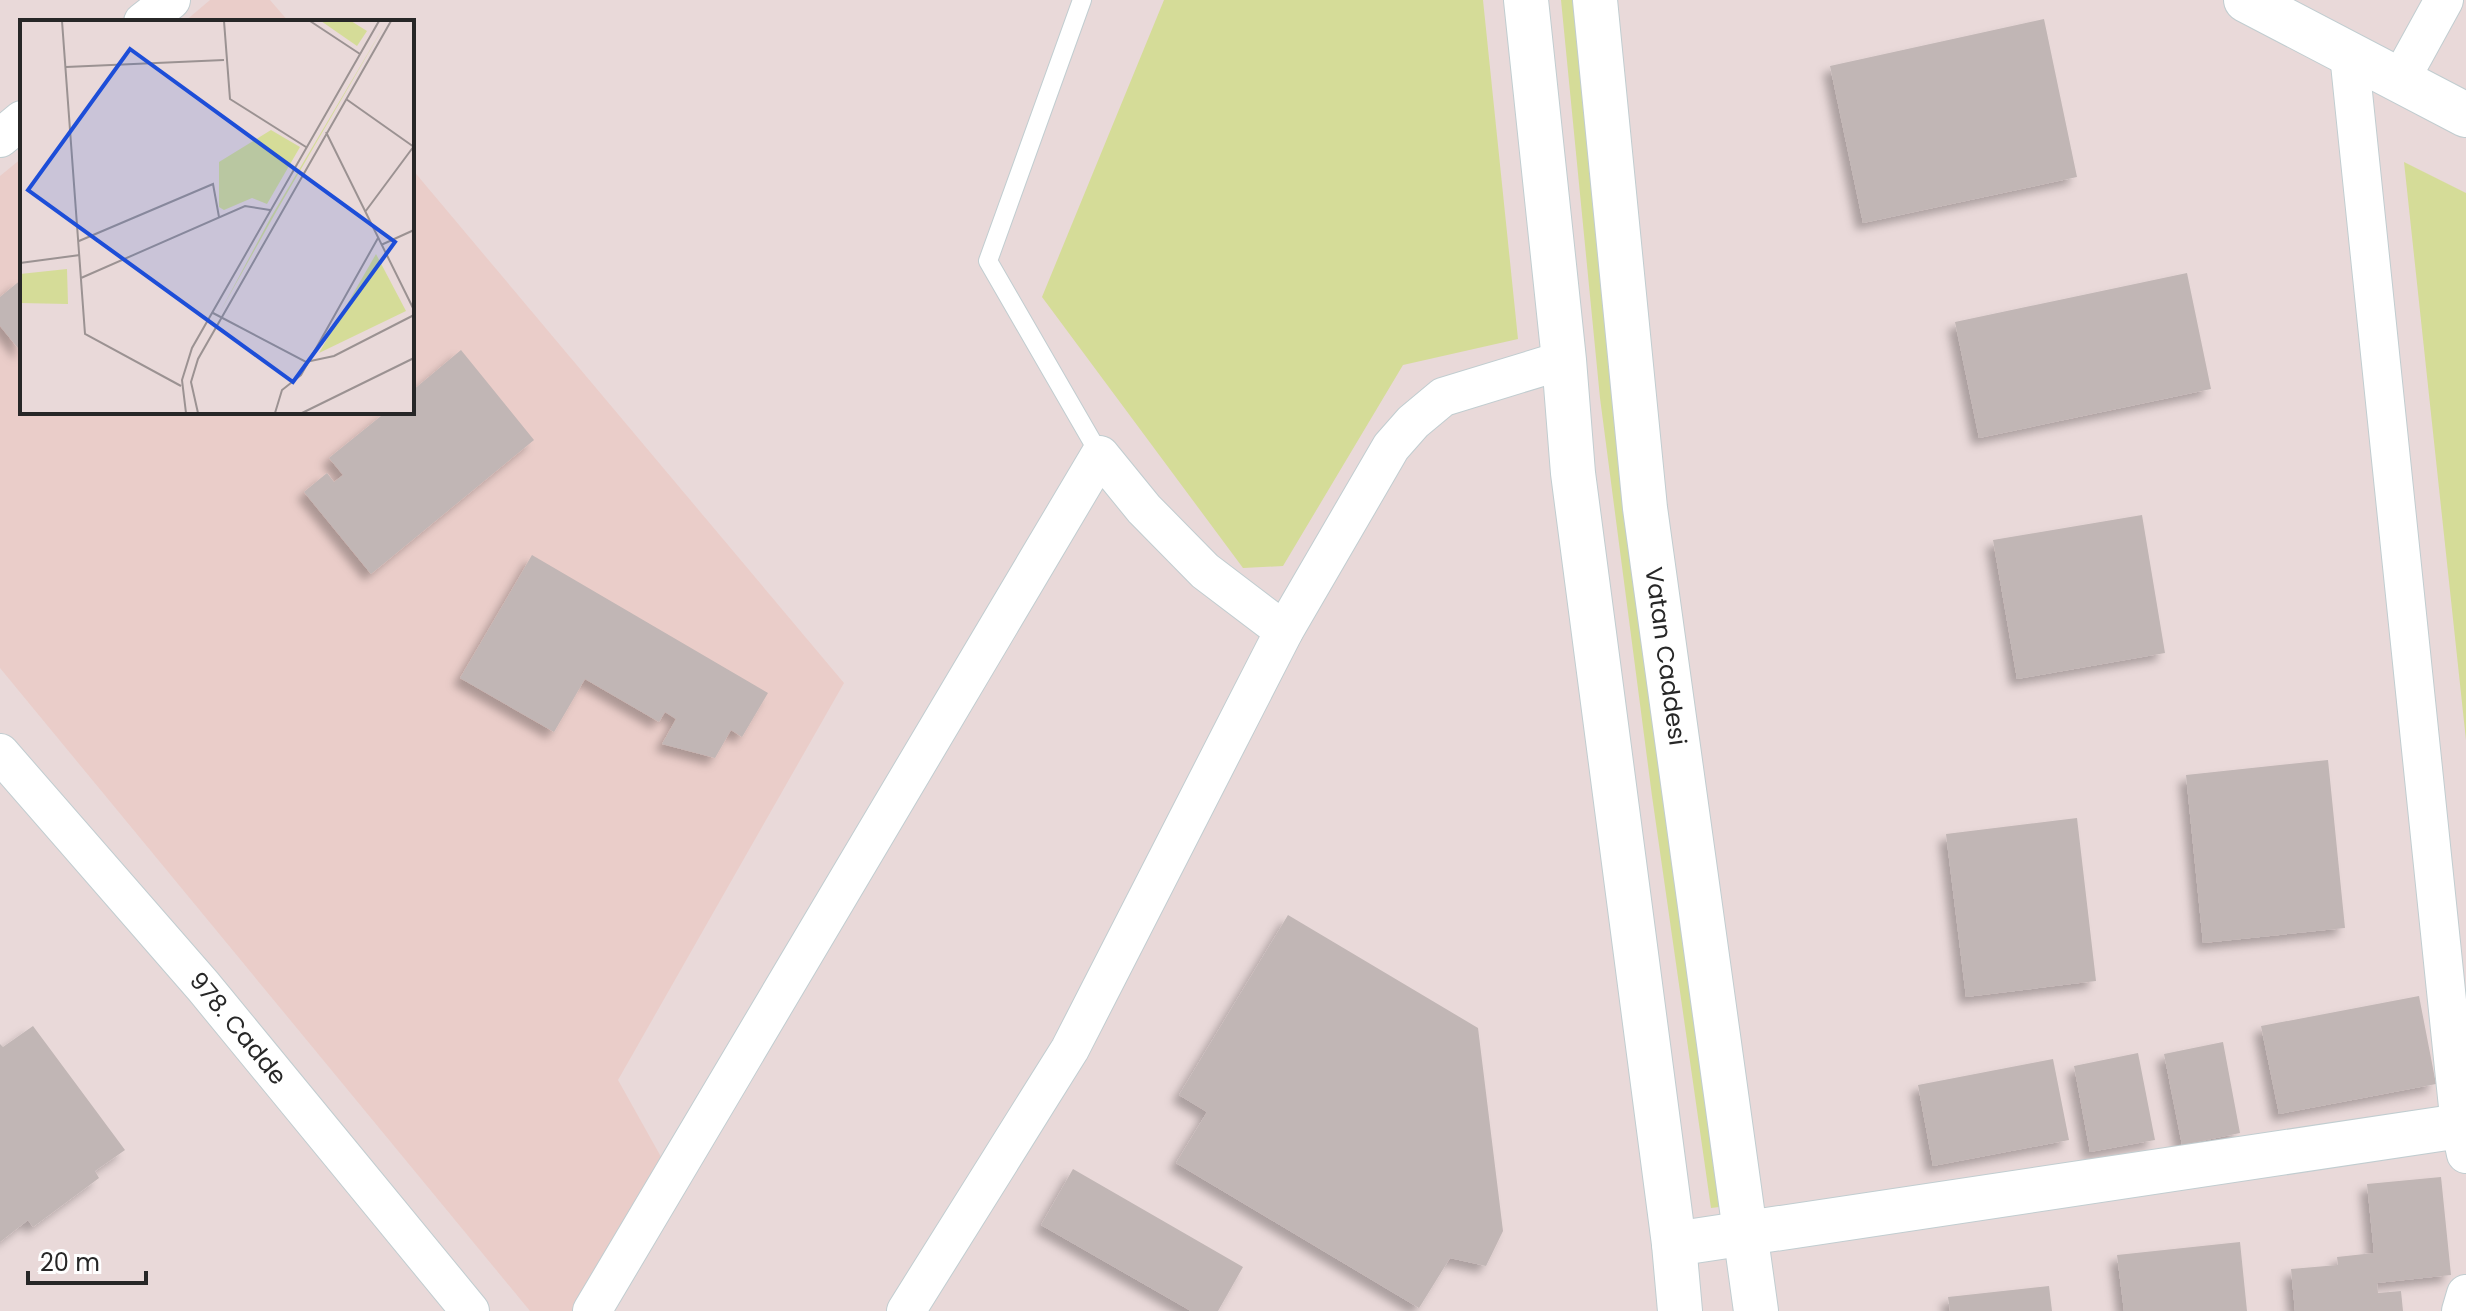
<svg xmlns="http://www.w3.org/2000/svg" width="2466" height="1311" viewBox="0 0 2466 1311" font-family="Poppins,sans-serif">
  <defs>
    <filter id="shadow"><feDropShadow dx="-7" dy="7" stdDeviation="4" flood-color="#0004"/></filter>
  </defs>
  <rect width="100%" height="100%" fill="#e9d9d9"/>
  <!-- education -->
  <path fill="#eacdc9" d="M210,0h60l19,22h-105z
    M22,158v254h390v-243l432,514 -226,397 47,84 -91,147h-44l-530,-643v-492z"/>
  <!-- green -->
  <path fill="#d5dc98" d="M1164,0h319l35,339 -115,26 -120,201 -40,2 -201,-271z
    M1561,0h12l34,347 51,410 61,450 -8,1 -59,-412 -52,-398z
    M2404,162l62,31v547z"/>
  <!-- building -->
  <path fill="#c1b6b5" filter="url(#shadow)" d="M2044,19l33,158 -214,46 -33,-157z
    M2187,273l24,116 -232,49 -24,-116z
    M22,279v74l-22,-27v-29z
    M461,350l73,90 -163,134 -67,-82 23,-19 7,9 9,-7 -14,-17 57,-46h26v-21z
    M2142,515l23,138 -148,26 -24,-139z
    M532,555l236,138 -26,44 -11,-7 -16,28 -53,-14 14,-25 -11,-7 -6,10 -74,-43 -31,53 -94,-54z
    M2328,760l17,168 -142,15 -17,-168z
    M2077,818l19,163 -130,16 -20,-163z
    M1288,915l190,113 25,203 -17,35 -36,-8 -31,50 -243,-145 31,-51 -28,-17z
    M2419,996l17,88 -157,30 -18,-88z
    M33,1026l92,124 -30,21 4,7 -66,49 -5,-7 -28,22v-198l3,3z
    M2223,1042l17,91 -58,12 -18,-91z
    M2138,1053l17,87 -65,12 -16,-86z
    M2053,1059l16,81 -136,26 -15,-81z
    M1073,1169l170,98 -25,44h-27l-150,-86z
    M2441,1177l10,98 -74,8 1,10 23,-2 2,20h-108l-4,-42 47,-4 -1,-8 37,-4 -7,-69z
    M2240,1242l7,69h-123l-7,-56z
    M2049,1286l3,25h-102l-2,-14z"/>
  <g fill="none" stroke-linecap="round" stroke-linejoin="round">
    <!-- service casing -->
    <g stroke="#c1cdd0" stroke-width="20">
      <path id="service" d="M1082,0l-94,261 112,194"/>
    </g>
    <!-- minor casing -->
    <g stroke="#c1cdd0" stroke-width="40">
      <g id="minor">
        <path d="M143,22l28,-22"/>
        <path d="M2349,54l111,1072 6,28"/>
        <path d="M2400,80l44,-80"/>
        <path d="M0,138l22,-18"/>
        <path id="s1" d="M0,753l203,233 267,325"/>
        <path d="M592,1311l508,-856 44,54 61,62 79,60"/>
        <path d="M906,1311l164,-262 214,-418 107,-184 22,-25 30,-25 121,-37"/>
        <path d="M2461,1311l5,-17"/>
      </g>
    </g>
    <!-- tertiary casing -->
    <g stroke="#c1cdd0" stroke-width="46">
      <path id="tertiary" d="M2246,0l220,115
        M1674,1244l786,-118 6,-7"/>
    </g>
    <!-- secondary casing -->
    <g stroke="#c1cdd0" stroke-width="46">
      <g id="secondary">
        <path d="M1526,0l38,360 9,113 101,771 6,67"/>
        <path id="s2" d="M1595,0l50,508 111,803"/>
      </g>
    </g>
    <!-- service -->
    <use href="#service" stroke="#fff" stroke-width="18"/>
    <!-- minor -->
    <use href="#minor" stroke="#fff" stroke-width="38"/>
    <!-- tertiary -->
    <use href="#tertiary" stroke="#fff" stroke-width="44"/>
    <!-- secondary -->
    <use href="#secondary" stroke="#fff" stroke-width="44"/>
  </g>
  <g text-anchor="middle" stroke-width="6" stroke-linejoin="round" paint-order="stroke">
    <!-- street labels -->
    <g font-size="24" fill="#272727" stroke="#fff">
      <text dy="8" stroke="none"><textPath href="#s2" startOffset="660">Vatan Caddesi</textPath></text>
      <text dy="8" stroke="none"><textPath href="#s1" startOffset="364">978. Cadde</textPath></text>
    </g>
  </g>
  <!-- overview -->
  <g transform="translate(20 20)">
    <rect width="394" height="394" fill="#e9d9d9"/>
    <path d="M301,1h30l16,10 -10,15zM367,1l-111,191 -56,100 51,-95zM251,110l29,17 -33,57 -15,-6 -28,12 -5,-3v-45zM356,234l30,57 -87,42zM47,249l1,35 -48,-1v-29z" fill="#d5dc98"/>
    <path fill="none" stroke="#9b9292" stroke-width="2" d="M42,1l23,313 96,52M204,1l6,78 76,48M290,1l50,33M46,47l158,-7M326,79l68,48M306,112l88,178M345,192l49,-66M59,221l134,-57 6,33M361,225l33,-15M0,243l60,-8M61,258l164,-72 25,4M193,293l93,49 28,-6 80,-41M166,393l-4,-33 10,-32 187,-327M178,393l-7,-31 7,-23 193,-338M255,393l7,-23 19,-15 77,-137M282,393l112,-55"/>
    <path fill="#1d4ed8" fill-opacity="0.15" stroke="#1d4ed8" stroke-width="4" d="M110,29l265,193 -102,140 -265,-192z"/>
    <rect width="394" height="394" fill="none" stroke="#272727" stroke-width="4"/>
  </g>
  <!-- scale -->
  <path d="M28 1271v12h118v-12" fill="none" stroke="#272727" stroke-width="4"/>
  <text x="40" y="1271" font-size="24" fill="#272727" stroke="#ffffff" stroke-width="6" paint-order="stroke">20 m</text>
</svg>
